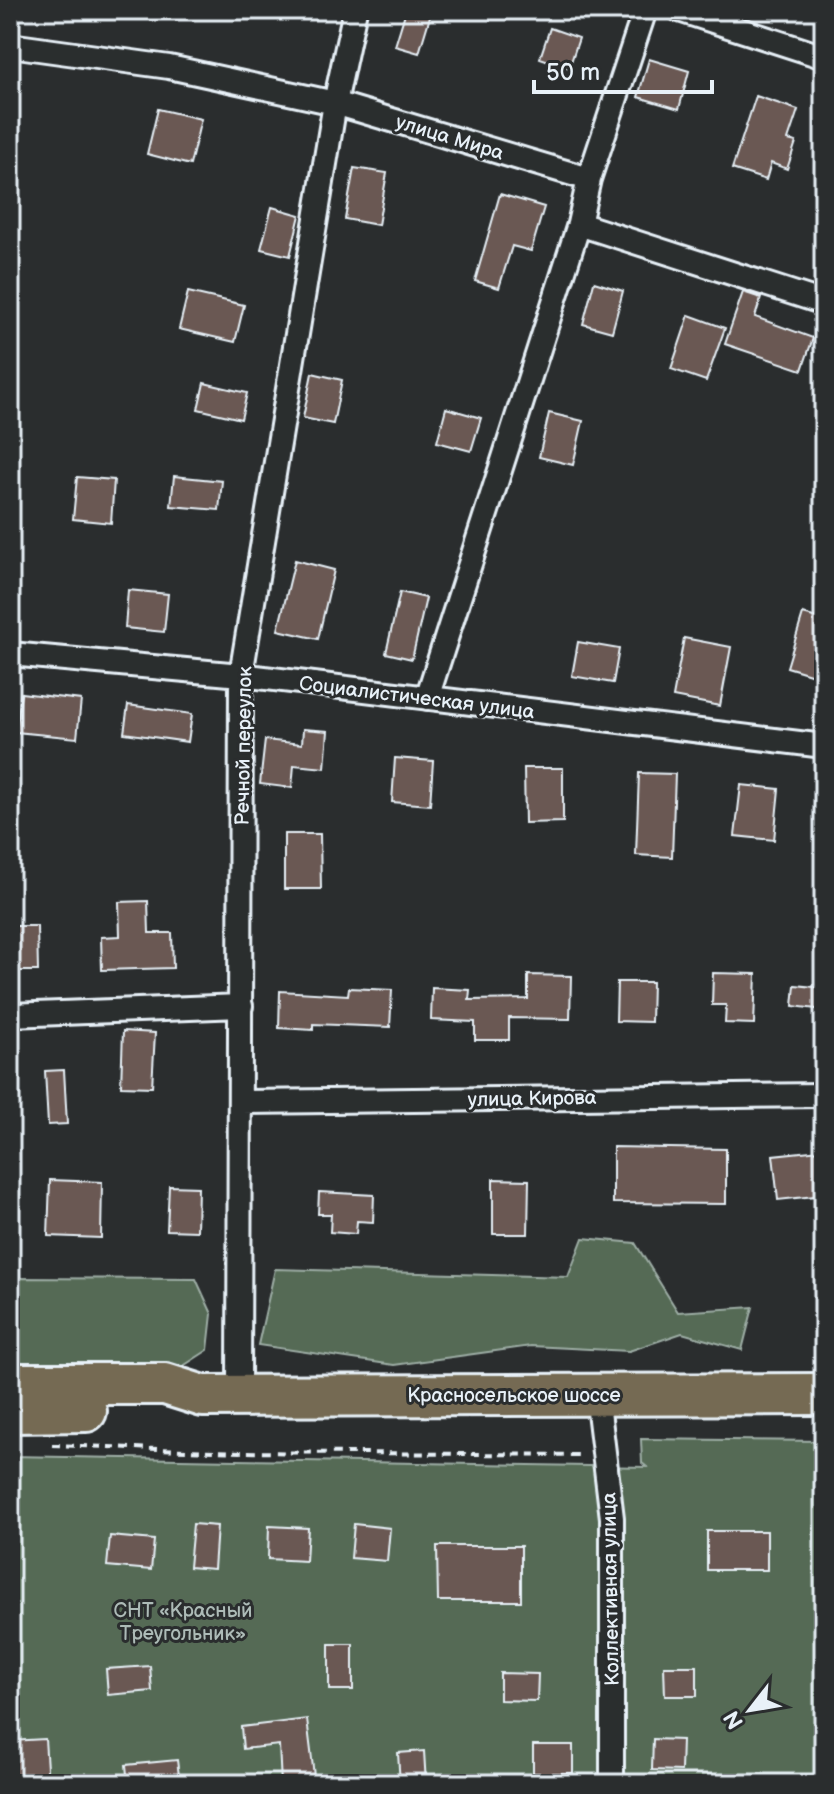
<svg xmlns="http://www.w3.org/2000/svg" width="834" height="1794" viewBox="0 0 834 1794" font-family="'Balsamiq Sans',sans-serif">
  <rect width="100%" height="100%" fill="#2a2d2e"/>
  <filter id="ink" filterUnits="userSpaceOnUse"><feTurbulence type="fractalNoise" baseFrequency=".0125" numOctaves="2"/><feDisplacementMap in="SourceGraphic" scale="16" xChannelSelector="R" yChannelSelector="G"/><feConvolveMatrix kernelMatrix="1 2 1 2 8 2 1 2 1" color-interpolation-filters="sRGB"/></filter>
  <g filter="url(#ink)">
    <!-- green -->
    <path fill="#556a55" stroke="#9eaea6" stroke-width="2" d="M583,1238l52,5 43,69 75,-5 -11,43 -60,-17 -53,18 -98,-5 -137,19 -136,-20 17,-76 293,8z
      M10,1278l186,1 16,35 -4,36 -31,20 -167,-2z
      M641,1439l183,2v343h-814v-328l637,11 -5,-4z"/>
    <!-- building -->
    <path fill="#6a5952" stroke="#e8f1f8" stroke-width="2" d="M406,10h26l-13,43 -24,-7z
      M550,28l29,10 -10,30 -29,-10z
      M649,59l40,12 -10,38 -41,-12z
      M756,96l42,14 -10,30 8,2 -9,27 -16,-6 -5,17 -34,-11z
      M158,109l43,10 -11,46 -43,-11z
      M354,168l33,5 -9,52 -33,-6z
      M500,194l44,13 -13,44 -19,-5 -13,42 -24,-7z
      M272,207l28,8 -10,41 -29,-7z
      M594,282l29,9 -11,41 -29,-8z
      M188,292l56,13 -9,37 -56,-13z
      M743,292l18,6 -6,19 58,21 -11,32 -77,-26z
      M689,315l36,13 -19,53 -35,-12z
      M312,373l30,7 -9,44 -30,-6z
      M204,383l43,10 -6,26 -43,-10z
      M446,408l35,10 -10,33 -34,-9z
      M549,413l34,8 -10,44 -34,-8z
      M174,476l48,5 -3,29 -48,-4z
      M77,477l37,3 -3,43 -38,-4z
      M295,560l39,10 -16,69 -40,-9z
      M128,590l40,4 -4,38 -39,-4z
      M400,592l26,6 -14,61 -26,-6z
      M803,614l21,6v31l-7,25 -30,-9z
      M684,638l47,9 -11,59 -47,-9z
      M578,642l41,7 -6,34 -41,-7z
      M21,693l60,7 -4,38 -61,-6z
      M128,705l64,9 -4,28 -64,-9z
      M303,729l25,2 -3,37 -31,-3 -2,23 -32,-4 5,-44 37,4z
      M395,758l38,3 -3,44 -38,-3z
      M524,768h39v54l-38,1z
      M639,773l36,1 -3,83 -36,-2z
      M741,785l38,4 -5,51 -39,-4z
      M284,834h36l1,55h-37z
      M148,901l1,32h23l1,35 -71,2 -1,-33 19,-1 -1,-34z
      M10,926h27l1,45h-28z
      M713,973l43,1 -2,50 -29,-1 1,-18h-14z
      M528,975l43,1 -1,43 -61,-1v22h-34v-18l-44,-2 1,-32 38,2 -1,10 59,-1z
      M617,982h35l-1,40 -35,-1z
      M795,985l29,3v22l-31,-4z
      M349,988l43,2 -2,37 -77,-3v6l-34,-2 1,-37 68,4z
      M123,1031l32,2 -3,54 -31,-1z
      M64,1070l3,54 -19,1 -3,-54z
      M613,1147l113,2v55l-113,-1z
      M820,1150l4,45 -46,5 -5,-45z
      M493,1179l36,1 -1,54h-35z
      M50,1180l52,2 -1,56 -53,-2z
      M169,1186l29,1 -1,44 -30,-1z
      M319,1192l55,3 -1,27 -16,-1 -1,13 -26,-2 1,-18h-13z
      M193,1524l24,2 -3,43 -25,-2z
      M354,1524l36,4 -3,33 -36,-3z
      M269,1526l39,2 -2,33 -38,-2z
      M707,1531h60v39h-60z
      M110,1536l44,4 -3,30 -44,-4z
      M437,1546h84v55h-83z
      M329,1644h24v46h-24z
      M150,1666l2,25 -44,4 -2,-26z
      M664,1666h33v30h-32z
      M500,1673l38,1 -1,27 -37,-1z
      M307,1719l8,65h-34l-2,-39 -36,4 -2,-22z
      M45,1739l3,45h-37l-1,-43z
      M653,1739l29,1 -1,31 -29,-1z
      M533,1745h40v28h-40z
      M424,1751l2,33h-26l-2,-31z
      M177,1760l3,24h-52l-2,-19z"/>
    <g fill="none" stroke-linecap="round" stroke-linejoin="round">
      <!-- street casing -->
      <g stroke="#e8f1f8" stroke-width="28">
        <path id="street" d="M679,10l145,47
          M10,45l159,22 166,36 254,76 -10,45 245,79
          M589,179l56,-169
          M10,654l231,21 583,71
          M427,698l152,-474
          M10,1015l231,-9
          M241,1102l583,-7
          M239,1395l2,-720 94,-572 20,-93
          M597,1395l15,123v266"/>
      </g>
      <!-- highway casing -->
      <g stroke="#e8f1f8" stroke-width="46">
        <path id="highway" d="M10,1384h155l38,12 621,-2
          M10,1412l76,-1"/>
      </g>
      <!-- path -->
      <path stroke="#e8f1f8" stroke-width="4" stroke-dasharray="8 6" stroke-linecap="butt" d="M52,1445l189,7 342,3"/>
      <!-- street -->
      <use href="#street" stroke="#2a2d2e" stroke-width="22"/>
      <!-- highway -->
      <use href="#highway" stroke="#746b52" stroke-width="40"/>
    </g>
  </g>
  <g text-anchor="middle" stroke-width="6" stroke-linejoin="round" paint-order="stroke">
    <!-- street labels -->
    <g font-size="20" fill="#e8f1f8" stroke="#2a2d2e">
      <text transform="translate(450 137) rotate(17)" y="7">улица Мира</text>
      <text transform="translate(417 697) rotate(7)" y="7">Социалистическая улица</text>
      <text transform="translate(243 746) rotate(-89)" y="7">Речной переулок</text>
      <text transform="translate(532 1098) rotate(-1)" y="7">улица Кирова</text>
      <text x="514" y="1402">Красносельское шоссе</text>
      <text transform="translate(610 1589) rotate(-91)" y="7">Коллективная улица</text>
    </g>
    <!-- park labels -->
    <g font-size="20" fill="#adbbb7" stroke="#2a2d2e">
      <text x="183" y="1617">СНТ «Красный<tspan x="183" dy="23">Треугольник»</tspan></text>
    </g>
  </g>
  <!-- margin -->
  <rect width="834" height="1794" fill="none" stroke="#2a2d2e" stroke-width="40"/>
  <rect x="20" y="20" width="794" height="1754" fill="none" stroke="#e8f1f8" stroke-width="3" filter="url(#ink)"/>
  <!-- north arrow -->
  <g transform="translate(750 1710) rotate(239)" stroke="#2a2d2e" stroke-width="6" paint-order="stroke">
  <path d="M0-6L14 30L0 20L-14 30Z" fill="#e8f1f8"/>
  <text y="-12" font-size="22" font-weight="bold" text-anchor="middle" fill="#e8f1f8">N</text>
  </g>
  <!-- scale -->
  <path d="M534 80v12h178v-12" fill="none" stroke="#e8f1f8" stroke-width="4"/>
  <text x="546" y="80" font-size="24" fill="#e8f1f8" stroke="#2a2d2e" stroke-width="6" paint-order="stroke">50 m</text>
</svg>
